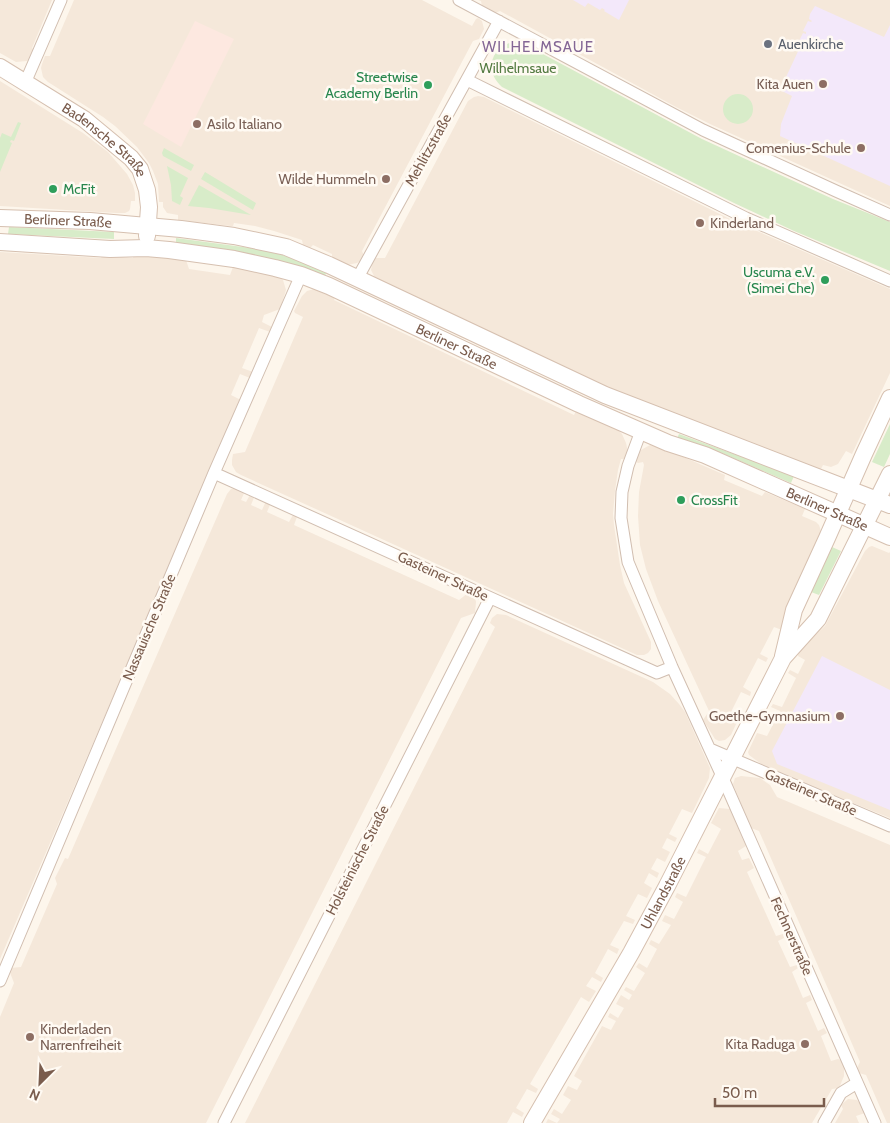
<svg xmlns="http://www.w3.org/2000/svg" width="890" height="1123" viewBox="0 0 890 1123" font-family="Cabin,sans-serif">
  <rect width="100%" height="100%" fill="#fdf6ec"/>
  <!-- residential -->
  <path fill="#f5e8da" d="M0,0h52l-20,48 2,2 -4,9 -3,2 -11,1 -16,-9z
    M74,0h348l50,26 4,-7 2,-1 4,3 2,8 -5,10 -6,2 -111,210 2,5 -4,5 -3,2 -10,2 -15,-7v-4l-19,-9 -3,3 -7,-3 -1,-5 -28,-9 -19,-5 -21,-3 -1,3h-2l-53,-6v-5l-11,-2 -4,-6v-5h-4l-1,-18 -5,-13 -4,-8 -12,-16 -22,-21 -12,-9 -55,-35 -5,-5 -2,-9 1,-4 3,-8h5z
    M478,0h412v206l-180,-82 -34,-17 -176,-96 -5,2 -13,-7 -1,-5z
    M0,81l83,52 25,19 19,22 6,11 2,8v8h-4l-1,8 -1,2 -4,2h-9l-116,-7z
    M478,96l6,1 250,124 156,68v84l-38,81 -6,-3 -8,13 -7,3 -8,-2 -3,6 -19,-8v-1l-193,-73 -233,-111 -4,-8 1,-5 2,-7h11l83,-157 6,-4z
    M0,252l101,6 2,-3 30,3 1,-5 52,7 3,9 41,6 3,-8 46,9 4,4 3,10 -6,19 -16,6 -2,7 10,5 -2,5 -11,-4 -17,40 11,4 -3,6 -10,-4 -9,21 10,5 -241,559z
    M314,289l6,1 15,7 -1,3 240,115 2,-4 42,19 4,4 4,9 2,9 -2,7h-5l-3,11 -3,21 -2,23 1,11 6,40 4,18 27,59v7l-3,4 -4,2h-7l-396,-180 -5,-3 -4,-7v-5l1,-6 12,-2 58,-135 -8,-4 -1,-2 8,-15 5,-5z
    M650,445l8,1 67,29 -1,5 38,16 3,-4 40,17 -3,7 14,6 3,3 2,6v3l-39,96 -8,-3 -14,27 8,4 -2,4 -8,-4 -15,29 8,5 -1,4 -9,-4 -12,24 8,4v2l-6,13 -6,5 -6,1 -4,-2 -12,-19 6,-9 -51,-110 -12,-32 -6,-24 -2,-29 1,-24 5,-27 -1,-3 -5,1 -2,-1 2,-8 3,-4z
    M235,488l10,3 -4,9 5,2 5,-9 4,2 -4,10 11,5 4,-9 5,1 -4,10 22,10 5,-9 4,1 -4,11 165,75 9,-7 4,1 3,4 1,4 -1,11 -14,5 -255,505h-206v-106l14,-34 -5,-13 1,-2 11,-1 36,-83 -2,-6 10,-20 3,1 159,-365 4,-5z
    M872,546l17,7 1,-1v266l-113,-46 -13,-6 -15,-11 -1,-3 9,-19 10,3 13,-25 -9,-4 2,-3 9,3 14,-29 -8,-5 2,-3 8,4 7,-14 -7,-4v-1l1,-3 4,-6 22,-20 40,-75 4,-4z
    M497,614l9,1 59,27 88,40 17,12 9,10 6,8 25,56 -1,10 -13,27 -4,8 -10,-4 -13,25 8,4 -2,4 -8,-4 -5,10 8,4 -5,10 -8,-4 -6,11 8,4 -2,5 -8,-5 -5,10 8,5 -5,10 -9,-4 -12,22 9,4 -2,4 -9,-3 -14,24 9,4 -2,5 -9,-5 -13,24 8,5 -2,4 -9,-5 -6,9 10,5 -7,11 -8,-5 -51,87 8,5 -2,4 -9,-4 -11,19 8,5 -2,4 -9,-5 -6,11h-262l250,-496 -5,-4 2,-5z
    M741,776l19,2 10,7 7,12 113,48v278h-3l-21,-48 -7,-2 -2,-5 3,-6 -101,-231 -8,-3 -18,-44 2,-6z
    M719,808l11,1 16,37 -8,5 4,9 7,-2 5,10 -7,4 29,64 7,-2 1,4 -6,3 12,26 7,-2 1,3 -6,4 11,26 7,-3 2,5 -6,3 12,28 6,-3 3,5 -6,3 10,25 7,-2 3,1 3,7v9l-5,12 -7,1 -20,34h-266l2,-4 9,4 3,-4 -9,-5 3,-5 8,5 9,-14 -8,-5 5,-9 9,4 5,-9 -8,-5 28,-50 9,4 5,-9 -8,-4 2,-4 8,5 6,-10 -8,-4 5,-9 8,5 3,-5 -8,-5 2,-3 8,4 11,-18 -9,-6 3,-4 8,5 10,-19 -8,-5 2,-4 8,4 12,-19 -9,-4 3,-6 9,4 9,-17 -8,-5 2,-4 9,4 20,-40 -9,-4 2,-4 9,5 13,-25 -10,-6z
    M848,1099l9,1 3,3 5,10 -9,3 3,7h-24l8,-14 -2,-4z"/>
  <!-- commercial -->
  <path fill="#fde8e0" d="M195,21l39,18 -53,108 -38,-23z"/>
  <!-- education -->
  <path fill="#f3e8fa" d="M573,0h56l-10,20 -15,-9 1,-1 -3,-2 -2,2 -12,-7 -3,4z
    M815,6l69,31 6,-12v161l-110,-50 1,-12 11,-28 -12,-6 21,-45 -3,-2 5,-10 3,1v-2l-3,-1 5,-10 3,1 1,-1 -3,-2 1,-5z
    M822,656l68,34v120l-113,-46 -5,-13z"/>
  <!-- green -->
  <path fill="#d8ecc9" d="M512,42h4l10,3 176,94 131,60 57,23v49l-96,-40 -60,-28 -232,-116c-17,-15 -13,-38 10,-45z
    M723 109a15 15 0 1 1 30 0a15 15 0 1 1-30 0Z
    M18,122l3,1 -7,18 -3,-1 -1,2 2,1 -12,29v-34l2,-5 9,4z
    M164,148l30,17 -3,6 -28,-15 -1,-3z
    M167,166l21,12 -8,18 3,2 -3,7 -8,-4 -1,-16z
    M205,172l51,31 -3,7 -52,-31z
    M199,185l52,30 -42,-7 -21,-2z
    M9,227l105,5v7l-106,-5z
    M176,238l81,11 34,8 36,14 -3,7 -148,-33z
    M890,424v30l-6,13 -12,-5z
    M679,434l115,42 -3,7 -69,-30 -45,-14z
    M832,547l9,4 -22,44 -8,-3z"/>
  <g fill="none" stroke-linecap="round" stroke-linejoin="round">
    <!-- street casing -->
    <g stroke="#d1beb0" stroke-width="13">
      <path id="street" d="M459,0l244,130 133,61 54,24
        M467,80l279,138 144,63
        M25,83l36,-83
        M357,279l142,-258
        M641,431l-13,35 -6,26 -1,26 7,44 44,105 50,109 153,347
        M214,473l443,200 15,-6
        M710,749l180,77
        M0,981l214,-508 87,-198
        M224,1123l266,-525
        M824,1123l17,-30 16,-10"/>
    </g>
    <!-- secondary casing -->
    <g stroke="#d6c0b0" stroke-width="18">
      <g id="secondary">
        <path id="s1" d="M0,67l84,52 47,39 9,11 7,21 2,17 -2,29"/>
        <path id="s2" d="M0,218l90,3 91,8 53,7 52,11 43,18 276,130 285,110"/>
        <path id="s3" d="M0,242l110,7 36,-1 23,2 65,9 41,9 26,7 28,11 250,118 89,39 37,12 185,82"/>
        <path d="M783,656l11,-46 33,-72 37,-84 26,-56"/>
        <path id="s4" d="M532,1123l99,-170 36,-67 116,-228 35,-39 72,-145"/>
      </g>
    </g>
    <!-- street -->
    <use href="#street" stroke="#fff" stroke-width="11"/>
    <!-- secondary -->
    <use href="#secondary" stroke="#fff" stroke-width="16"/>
  </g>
  <!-- markers -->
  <circle fill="#6b7280" stroke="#fffaf3" stroke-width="2" cx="768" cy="44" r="5"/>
  <g fill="#8d6e63" stroke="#fffaf3" stroke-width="2">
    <circle cx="823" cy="84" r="5"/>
    <circle cx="197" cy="124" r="5"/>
    <circle cx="861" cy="148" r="5"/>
    <circle cx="386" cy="179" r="5"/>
    <circle cx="700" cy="223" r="5"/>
    <circle cx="840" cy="716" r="5"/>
    <circle cx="30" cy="1037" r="5"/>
    <circle cx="805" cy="1044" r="5"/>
  </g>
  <g fill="#2e9e5b" stroke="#fffaf3" stroke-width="2">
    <circle cx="428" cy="85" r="5"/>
    <circle cx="53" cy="189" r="5"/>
    <circle cx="825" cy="280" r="5"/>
    <circle cx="681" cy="500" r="5"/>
  </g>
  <g text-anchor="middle" stroke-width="5" stroke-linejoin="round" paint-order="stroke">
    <!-- worship labels -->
    <g font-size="14" fill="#5b616d" stroke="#fffaf3" text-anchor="start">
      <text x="778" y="49">Auenkirche</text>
    </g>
    <!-- park labels -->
    <g font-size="14" fill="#537a41" stroke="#fffaf3">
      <text x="518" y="73">Wilhelmsaue</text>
    </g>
    <!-- leisure labels -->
    <g font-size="14" fill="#27864d" stroke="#fffaf3" text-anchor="end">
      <text x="418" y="82">Streetwise<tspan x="418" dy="16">Academy Berlin</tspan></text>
      <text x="63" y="194" text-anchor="start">McFit</text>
      <text x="815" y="277">Uscuma e.V.<tspan x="815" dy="16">(Simei Che)</tspan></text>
      <text x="691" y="505" text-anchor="start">CrossFit</text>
    </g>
    <!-- education labels -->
    <g font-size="14" fill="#785e54" stroke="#fffaf3" text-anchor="end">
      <text x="813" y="89">Kita Auen</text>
      <text x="207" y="129" text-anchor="start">Asilo Italiano</text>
      <text x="851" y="153">Comenius-Schule</text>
      <text x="376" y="184">Wilde Hummeln</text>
      <text x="710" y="228" text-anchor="start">Kinderland</text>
      <text x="830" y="721">Goethe-Gymnasium</text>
      <text x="40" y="1034" text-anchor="start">Kinderladen<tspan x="40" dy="16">Narrenfreiheit</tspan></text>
      <text x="795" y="1049">Kita Raduga</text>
    </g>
    <!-- street labels -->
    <g font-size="14" fill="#7a5c4d" stroke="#fffaf3">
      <text dy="5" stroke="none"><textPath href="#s1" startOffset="128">Badensche Straße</textPath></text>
      <text transform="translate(428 150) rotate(-61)" y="5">Mehlitzstraße</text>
      <text dy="5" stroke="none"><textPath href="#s2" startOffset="68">Berliner Straße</textPath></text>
      <text dy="5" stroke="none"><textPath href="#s3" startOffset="475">Berliner Straße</textPath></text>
      <text dy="5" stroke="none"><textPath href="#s3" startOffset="880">Berliner Straße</textPath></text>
      <text transform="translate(443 576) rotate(25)" y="5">Gasteiner Straße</text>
      <text transform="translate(149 627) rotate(-67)" y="5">Nassauische Straße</text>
      <text transform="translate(811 792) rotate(23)" y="5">Gasteiner Straße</text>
      <text transform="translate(357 860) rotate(-63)" y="5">Holsteinische Straße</text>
      <text dy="5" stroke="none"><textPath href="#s4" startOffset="265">Uhlandstraße</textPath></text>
      <text transform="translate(792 936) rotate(66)" y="5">Fechnerstraße</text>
    </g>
    <!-- neighbourhood labels -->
    <g font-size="15" letter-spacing="1" fill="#846695" stroke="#fffaf3">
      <text x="538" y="52">WILHELMSAUE</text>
    </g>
  </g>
  <!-- north arrow -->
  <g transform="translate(40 1083) rotate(204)" stroke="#fffaf3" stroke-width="4" paint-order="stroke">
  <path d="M0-4L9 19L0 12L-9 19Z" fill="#7a5c4d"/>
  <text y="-8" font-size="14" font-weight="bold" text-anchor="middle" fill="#7a5c4d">N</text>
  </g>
  <!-- scale -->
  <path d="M715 1098v8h109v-8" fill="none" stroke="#7a5c4d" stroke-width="2.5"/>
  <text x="722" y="1098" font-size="15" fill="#7a5c4d" stroke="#fffaf3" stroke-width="4" paint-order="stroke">50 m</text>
</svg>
